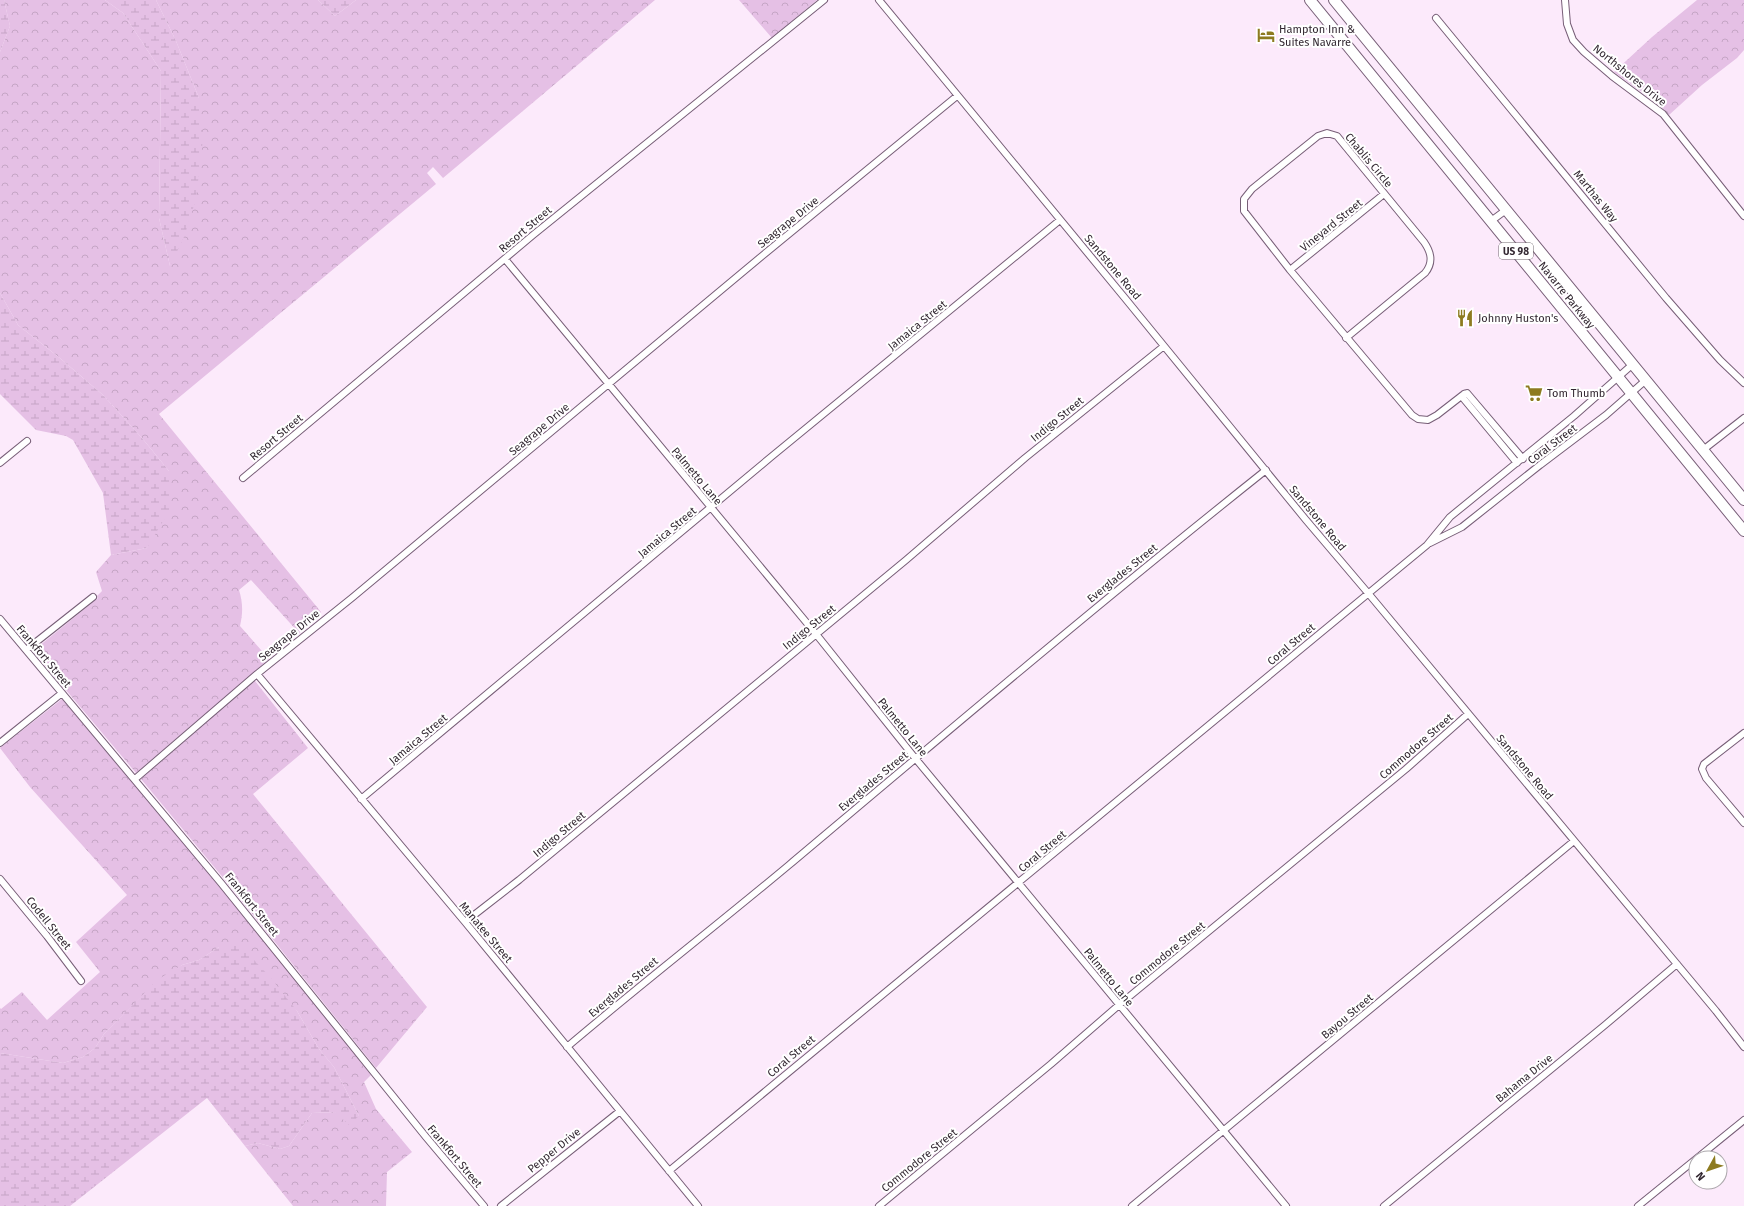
<svg xmlns="http://www.w3.org/2000/svg" width="1744" height="1206" viewBox="0 0 1744 1206" font-family="'Fira Sans',sans-serif">
  <defs>
    <pattern id="forest-crowns" width="20" height="18" patternUnits="userSpaceOnUse"><rect width="20" height="18" fill="#e5c0e5"/><path d="M2 6a3 3 0 1 1 6 0M12 15a3 3 0 1 1 6 0" fill="none" stroke="#c5a5c5"/></pattern>
    <pattern id="wetland-marsh" width="20" height="14" patternUnits="userSpaceOnUse"><rect width="20" height="14" fill="#e5c0e5"/><path d="M1 5h8M5 5V1M11 12h8M15 12V8" fill="none" stroke="#c5a5c5"/></pattern>
  </defs>
  <rect width="100%" height="100%" fill="#fceafb"/>
  <!-- forest -->
  <path fill="url(#forest-crowns)" d="M4,0h101l18,13 38,58 -2,147 11,48 29,-168 -23,-57 -20,-41h162l17,16 21,-16h299l-212,178 -10,-11 -6,6 9,11 -277,230 162,198 -22,21 -48,-53 -12,10c4,13 4,23 1,36l29,33 -133,114 -103,-122 65,-53 -1,-2 5,-5 -6,-19 15,-17 36,-7 22,-77 -27,-33 -39,-43 -42,-36 -43,-34 -18,-32v-241l10,-26z
    M739,0h78l-45,38z
    M1697,0h47v50l-7,8 -35,27 -33,30 -9,-10 -46,-33 38,-35z
    M255,681l53,67 -55,46 174,213 -51,61 -151,-188 -84,-101z
    M62,699l156,186 153,190 -7,7 12,27 36,43 -25,20 -1,34h-93l-48,-60 13,-3 22,6 9,-3 23,-33 23,-1 24,4 -25,-49 -15,-18 -22,-38 -78,-64 -20,13 -17,5 -42,33 -36,36 -9,14 -12,9 -20,6 -63,-10v-45l1,1 21,-17 25,28 53,-48 -24,-30 51,-47 -97,-108 -30,-39z"/>
  <!-- wetland -->
  <path fill="url(#wetland-marsh)" d="M0,0h4l6,26 -10,26z
    M105,0h51l20,41 23,57 4,41 -7,60 -12,38 -14,29 -11,-48 2,-147 -38,-58z
    M318,0h38l-21,16z
    M0,293l18,32 43,34 42,36 39,43 27,33v40l-22,37 -36,7 -8,-62 -30,-53 -7,-4 -30,-6 -36,-36z
    M240,945l30,32 27,34 22,38 15,18 25,49 -10,9 -14,-13 -23,1 -23,33 -9,3 -22,-6 -13,3 -38,-48 -137,108h-70v-153l63,10 20,-6 12,-9 9,-14 53,-54 25,-15 17,-5 20,-13z"/>
  <g fill="none" stroke-linecap="round" stroke-linejoin="round">
    <!-- minor casing -->
    <g stroke="#775e77" stroke-width="8">
      <path id="minor" d="M879,0l245,297 182,223 62,73 348,418 28,36
        M1565,0l2,24 6,16 11,12 28,24 51,38 81,102
        M1436,18l230,280 54,62 24,23
        M1491,221l15,-11
        M505,259l311,375 99,124 371,448
        M1290,270l94,-76
        M1346,338l79,-65c9,-11 6,-21 -1,-31l-87,-106 -10,-3 -9,3 -66,53 -8,10v12l46,59 122,145 6,4 10,1 9,-5 27,-21
        M1464,394l3,-1 56,66
        M1464,394l-1,4 54,65
        M1703,450l41,-32
        M0,463l27,-22
        M243,478l290,-243 291,-235
        M1430,543l32,-16 78,-62 66,-50 40,-35
        M0,619l221,264 205,254 58,69
        M26,650l67,-53
        M257,674l208,248 233,284
        M1744,733l-40,31 -2,5 4,9 38,45
        M0,743l62,-50
        M135,779l122,-105 96,-77 409,-341 195,-160
        M361,799l410,-342 289,-237
        M0,879l47,57 34,45
        M465,922l54,-42 387,-320 119,-102 139,-112
        M567,1047c73,-62 149,-121 222,-182 158,-133 315,-266 477,-395
        M669,1171l758,-626 23,-28 124,-101 59,-52
        M501,1206l119,-95
        M879,1206l172,-142 68,-59 287,-236 62,-55
        M1132,1206l442,-365
        M1384,1206l221,-181 72,-61
        M1638,1206l106,-86"/>
    </g>
    <!-- trunk casing -->
    <g stroke="#775e77" stroke-width="12">
      <path id="trunk" d="M1310,0l434,531
        M1334,0l410,500"/>
    </g>
    <!-- minor -->
    <use href="#minor" stroke="#fff" stroke-width="6"/>
    <!-- trunk -->
    <use href="#trunk" stroke="#fff" stroke-width="10"/>
  </g>
  <!-- icons -->
  <defs>
    <g id="hotel-bare" transform="scale(1.38)"><path d="M-6-4.5h1.5V1H6V5H4.5V3h-9V5H-6ZM-4 0a1.8 1.8 0 1 1 3.6 0ZM.5 0V-2.5h3Q6-2.5 6 0Z" fill="#8d7b20" stroke="#fff" stroke-width="2.5" paint-order="stroke"/></g>
    <g id="restaurant-bare" transform="scale(1.38)"><path d="M-5-6h1v4h1v-4h1v4h1v-4h1v5L-1.5 .5V6h-2V.5L-5-1ZM5-6V6H3V1.5H1.5Q1.5-4 5-6Z" fill="#8d7b20" stroke="#fff" stroke-width="2.5" paint-order="stroke"/></g>
    <g id="supermarket-bare" transform="scale(1.38)"><path d="M-6-5.5h2.5l.6 2H6L4.5 2H-2.5L-4.4-4H-6ZM-1.5 3.2a1.3 1.3 0 1 0 .1 0ZM3 3.2a1.3 1.3 0 1 0 .1 0Z" fill="#8d7b20" stroke="#fff" stroke-width="2.5" paint-order="stroke"/></g>
  </defs>
  <g fill-rule="evenodd">
    <use href="#hotel-bare" x="1266" y="35"/>
    <use href="#restaurant-bare" x="1465" y="318"/>
    <use href="#supermarket-bare" x="1534" y="393"/>
  </g>
  <g text-anchor="middle" stroke-width="4" stroke-linejoin="round" paint-order="stroke">
    <!-- shield labels -->
    <rect fill="#fff" stroke="#70686f" stroke-width="1" x="1499" y="243" width="34" height="16" rx="3"/>
    <g font-size="10" font-weight="bold" fill="#322731">
      <text x="1516" y="255">US 98</text>
    </g>
    <!-- poi labels -->
    <g font-size="11" fill="#322731" stroke="#fff" text-anchor="start">
      <text x="1279" y="33">Hampton Inn &amp;<tspan x="1279" dy="13">Suites Navarre</tspan></text>
      <text x="1478" y="322">Johnny Huston's</text>
      <text x="1547" y="397">Tom Thumb</text>
    </g>
    <!-- street labels -->
    <g font-size="11" fill="#322731" stroke="#fff">
      <text transform="translate(1630 75) rotate(39)" y="4">Northshores Drive</text>
      <text transform="translate(1369 160) rotate(50)" y="4">Chablis Circle</text>
      <text transform="translate(1596 196) rotate(51)" y="4">Marthas Way</text>
      <text transform="translate(788 222) rotate(-39)" y="4">Seagrape Drive</text>
      <text transform="translate(1331 225) rotate(-39)" y="4">Vineyard Street</text>
      <text transform="translate(525 229) rotate(-40)" y="4">Resort Street</text>
      <text transform="translate(1113 267) rotate(50)" y="4">Sandstone Road</text>
      <text transform="translate(1567 295) rotate(51)" y="4">Navarre Parkway</text>
      <text transform="translate(917 325) rotate(-39)" y="4">Jamaica Street</text>
      <text transform="translate(1057 419) rotate(-39)" y="4">Indigo Street</text>
      <text transform="translate(539 429) rotate(-40)" y="4">Seagrape Drive</text>
      <text transform="translate(276 437) rotate(-40)" y="4">Resort Street</text>
      <text transform="translate(1552 444) rotate(-37)" y="4">Coral Street</text>
      <text transform="translate(697 476) rotate(50)" y="4">Palmetto Lane</text>
      <text transform="translate(1318 518) rotate(50)" y="4">Sandstone Road</text>
      <text transform="translate(667 532) rotate(-40)" y="4">Jamaica Street</text>
      <text transform="translate(1122 573) rotate(-39)" y="4">Everglades Street</text>
      <text transform="translate(809 627) rotate(-39)" y="4">Indigo Street</text>
      <text transform="translate(289 635) rotate(-39)" y="4">Seagrape Drive</text>
      <text transform="translate(1291 644) rotate(-40)" y="4">Coral Street</text>
      <text transform="translate(44 656) rotate(50)" y="4">Frankfort Street</text>
      <text transform="translate(903 727) rotate(51)" y="4">Palmetto Lane</text>
      <text transform="translate(418 739) rotate(-40)" y="4">Jamaica Street</text>
      <text transform="translate(1416 746) rotate(-41)" y="4">Commodore Street</text>
      <text transform="translate(1525 767) rotate(50)" y="4">Sandstone Road</text>
      <text transform="translate(873 781) rotate(-40)" y="4">Everglades Street</text>
      <text transform="translate(559 834) rotate(-40)" y="4">Indigo Street</text>
      <text transform="translate(1042 851) rotate(-40)" y="4">Coral Street</text>
      <text transform="translate(252 904) rotate(51)" y="4">Frankfort Street</text>
      <text transform="translate(49 923) rotate(51)" y="4">Codell Street</text>
      <text transform="translate(486 932) rotate(50)" y="4">Manatee Street</text>
      <text transform="translate(1167 953) rotate(-39)" y="4">Commodore Street</text>
      <text transform="translate(1109 977) rotate(51)" y="4">Palmetto Lane</text>
      <text transform="translate(623 987) rotate(-40)" y="4">Everglades Street</text>
      <text transform="translate(1347 1016) rotate(-40)" y="4">Bayou Street</text>
      <text transform="translate(791 1056) rotate(-40)" y="4">Coral Street</text>
      <text transform="translate(1524 1078) rotate(-39)" y="4">Bahama Drive</text>
      <text transform="translate(554 1150) rotate(-39)" y="4">Pepper Drive</text>
      <text transform="translate(455 1156) rotate(50)" y="4">Frankfort Street</text>
      <text transform="translate(919 1160) rotate(-39)" y="4">Commodore Street</text>
    </g>
  </g>
  <!-- north arrow -->
  <g transform="translate(1708 1170) rotate(230)"><circle r="19" fill="#ffffff" stroke="#ada9ad"/>
  <path d="M0-3L7 15L0 10L-7 15Z" fill="#8d7b20"/>
  <text y="-6" font-size="11" font-weight="bold" text-anchor="middle" fill="#322731">N</text>
  </g>
</svg>
